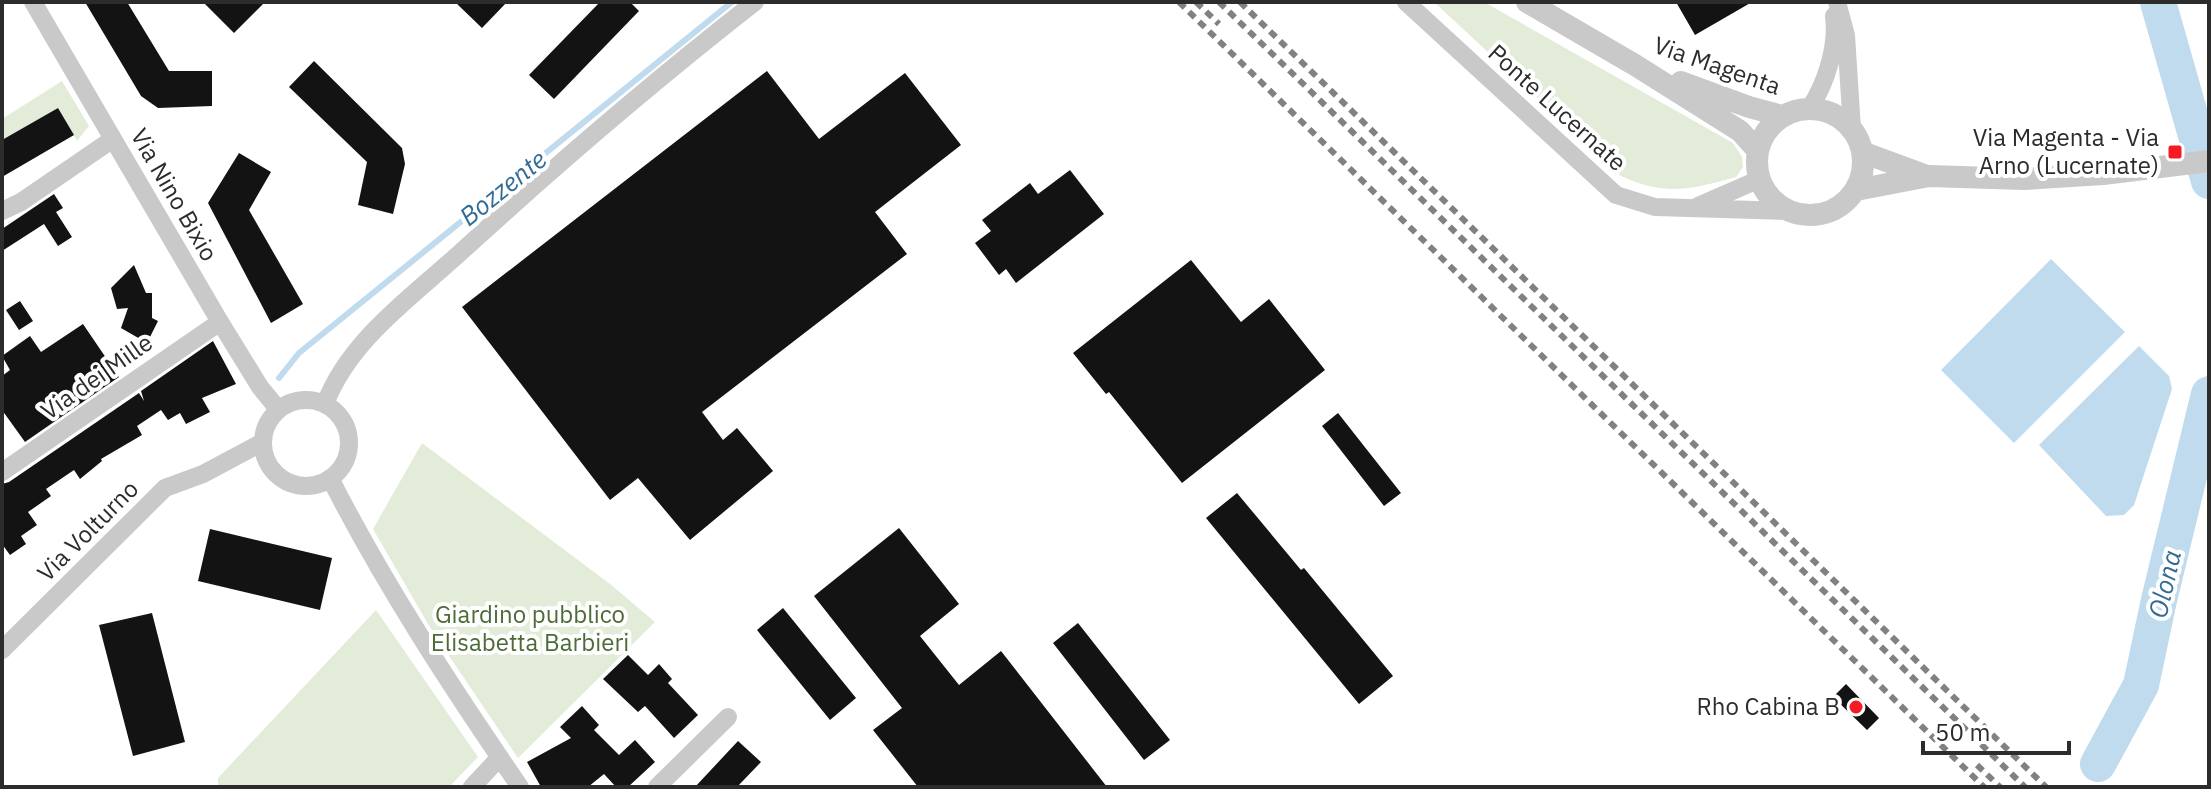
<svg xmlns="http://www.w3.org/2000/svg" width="2211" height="789" viewBox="0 0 2211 789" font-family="'IBM Plex Sans',sans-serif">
  <rect width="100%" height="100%" fill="#fff"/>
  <!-- green -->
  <path fill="#e2ecd8" d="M1434,2h50l249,141 9,14 1,10 -7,10c-46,13 -71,19 -115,-1z
    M62,81l27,45 -12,15 -19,-33 -56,32v-21z
    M422,443l188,141 45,38 -137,136 -87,-129 -58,-100z
    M376,610l102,147 -29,30h-231v-9z"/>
  <!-- water -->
  <path fill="#c1dbee" d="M2051,259l74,73 -111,111 -73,-73z
    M2139,346l30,30 3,13 -38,116 -10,10 -18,1 -67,-71z"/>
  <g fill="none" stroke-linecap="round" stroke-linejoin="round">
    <!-- stream -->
    <path stroke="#c1dbee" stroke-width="6" d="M279,378l20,-25 433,-351"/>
    <!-- river -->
    <path stroke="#c1dbee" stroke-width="36" d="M2158,2l51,179
      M2098,764l43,-79 18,-85 50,-206"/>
  </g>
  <!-- building -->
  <path fill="#131313" d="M85,2h42l42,69h43v35l-54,2 -17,-12z
    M203,2h62l-31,31z
    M455,2h52l-25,26z
    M600,2h30l9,9 -85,88 -25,-24z
    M1676,2h76l-57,33z
    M314,61l88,87 3,16 -12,50 -35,-9 9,-43 -78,-75z
    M767,71l52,68 86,-66 56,72 -86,67 32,42 -205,158 21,28 14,-12 36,43 -83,69 -52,-62 -28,22 -148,-193z
    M58,108l16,27 -72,42v-37z
    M239,153l32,19 -22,38 54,94 -32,19 -63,-120z
    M1070,170l34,44 -88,69 -10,-14 -7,6 -24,-32 16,-12 -9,-11 48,-37 8,11z
    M54,194l9,14 -7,4 16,25 -14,9 -14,-22 -42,27v-22z
    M1191,260l50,62 28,-23 56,71 -143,113 -73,-91 -3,2 -33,-41z
    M134,265l12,28h6v25l6,3 -11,22 -26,-15 7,-20 -11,1 -6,-21z
    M20,301l13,20 -14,9 -13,-20z
    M83,324l36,53 -94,65 -23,-32v-34l8,-6 -8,-14 28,-20 11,16z
    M213,341l23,43 -34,14 8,14 -24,12 -6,-11 -12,7 -7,-10 -24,16 5,9 -41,24 1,2 -22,18 -6,-9 -28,19 5,7 -23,16 9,13 -16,11 5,8 -16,11 -8,-11v-60l7,-2 130,-89 5,8 -3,-10z
    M1338,413l63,80 -17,13 -62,-80z
    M1237,493l64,77 3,-2 89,108 -34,28 -153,-186z
    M899,528l60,76 -39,32 39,49 42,-34 106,136h-189l-45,-57 29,-22 -88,-112z
    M210,529l122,29 -12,52 -122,-29z
    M783,608l73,90 -26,22 -73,-90z
    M152,613l33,129 -52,14 -34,-131z
    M1078,623l92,117 -26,20 -91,-117z
    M628,655l20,20 11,-11 13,15 -4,4 30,32 -24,23 -29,-32 -7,6 -35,-33z
    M1846,684l33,34 -12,12 -34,-33z
    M582,706l17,19 -5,5 25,25 16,-15 20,22 -27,25h-12l-12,-13 -16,13h-47l-14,-25 44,-24 -11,-11z
    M738,741l23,21 -24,25h-42z"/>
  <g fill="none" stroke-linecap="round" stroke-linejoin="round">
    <!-- minor -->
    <path stroke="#c9c9c9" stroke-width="18" d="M33,2l187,320 40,65 18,22
      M1406,2l210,193 39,12 134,4
      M1837,2l9,33 6,94
      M1809,109c17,-25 29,-63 25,-93
      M1698,206l62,-27
      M2,211l19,-9 92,-63
      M263 443a43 43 0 1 1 86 0a43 43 0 1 1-86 0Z
      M325,404c25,-65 87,-107 137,-153 94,-86 192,-170 293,-249
      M2,472l218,-150
      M330,478c55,108 122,210 190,309
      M2,650l163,-162 38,-14 60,-32
      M472,787l28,-30
      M657,787l71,-70"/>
    <!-- tertiary -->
    <path stroke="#c9c9c9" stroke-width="22" d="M1527,2l108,63 105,66 18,20
      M1681,82l68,25 33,9
      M1757 162a53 53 0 1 1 106 0a53 53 0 1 1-106 0Z
      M1862,152l65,24
      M1856,190l73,-14 95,3 79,-5 106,-13"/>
    <!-- rail -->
    <path stroke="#818181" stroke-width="6" stroke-dasharray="8 6" stroke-linecap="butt" d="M1179,2l805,785
      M1196,2l23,22
      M1219,2l806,785
      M1240,2l806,785
      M1977,765l23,22"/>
  </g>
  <!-- markers -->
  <g fill="#f61b23" stroke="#fff" stroke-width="3">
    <rect x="2167" y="144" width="16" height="16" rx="4"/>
    <circle cx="1856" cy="707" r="8"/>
  </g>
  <g text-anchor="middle" stroke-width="8" stroke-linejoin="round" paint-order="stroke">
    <!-- street labels -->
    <g font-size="24" fill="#2c2c2c" stroke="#fff">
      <text transform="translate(1717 66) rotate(19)" y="8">Via Magenta</text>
      <text transform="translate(1557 108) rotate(42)" y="8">Ponte Lucernate</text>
      <text transform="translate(174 195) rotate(60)" y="8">Via Nino Bixio</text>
      <text transform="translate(97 377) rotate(-35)" y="8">Via dei Mille</text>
      <text transform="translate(88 531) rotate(-45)" y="8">Via Volturno</text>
    </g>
    <!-- poi labels -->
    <g font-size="24" fill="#2c2c2c" stroke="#fff" text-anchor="end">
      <text x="2159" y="146">Via Magenta - Via<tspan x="2159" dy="28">Arno (Lucernate)</tspan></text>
      <text x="1840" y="715">Rho Cabina B</text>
    </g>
    <!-- park labels -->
    <g font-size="24" fill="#4d6b36" stroke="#fff">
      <text x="530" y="623">Giardino pubblico<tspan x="530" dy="28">Elisabetta Barbieri</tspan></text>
    </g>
    <!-- water labels -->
    <g font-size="26" font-style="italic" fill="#336b95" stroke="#fff">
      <text transform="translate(503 188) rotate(-39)" y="9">Bozzente</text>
      <text transform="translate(2165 584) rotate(-77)" y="9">Olona</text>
    </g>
  </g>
  <!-- border -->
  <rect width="2211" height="789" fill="none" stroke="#2c2c2c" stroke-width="8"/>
  <!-- scale -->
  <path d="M1923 741v12h146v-12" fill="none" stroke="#2c2c2c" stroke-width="4"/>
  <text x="1935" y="741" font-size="24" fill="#2c2c2c" stroke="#ffffff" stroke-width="6" paint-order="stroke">50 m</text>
</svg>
